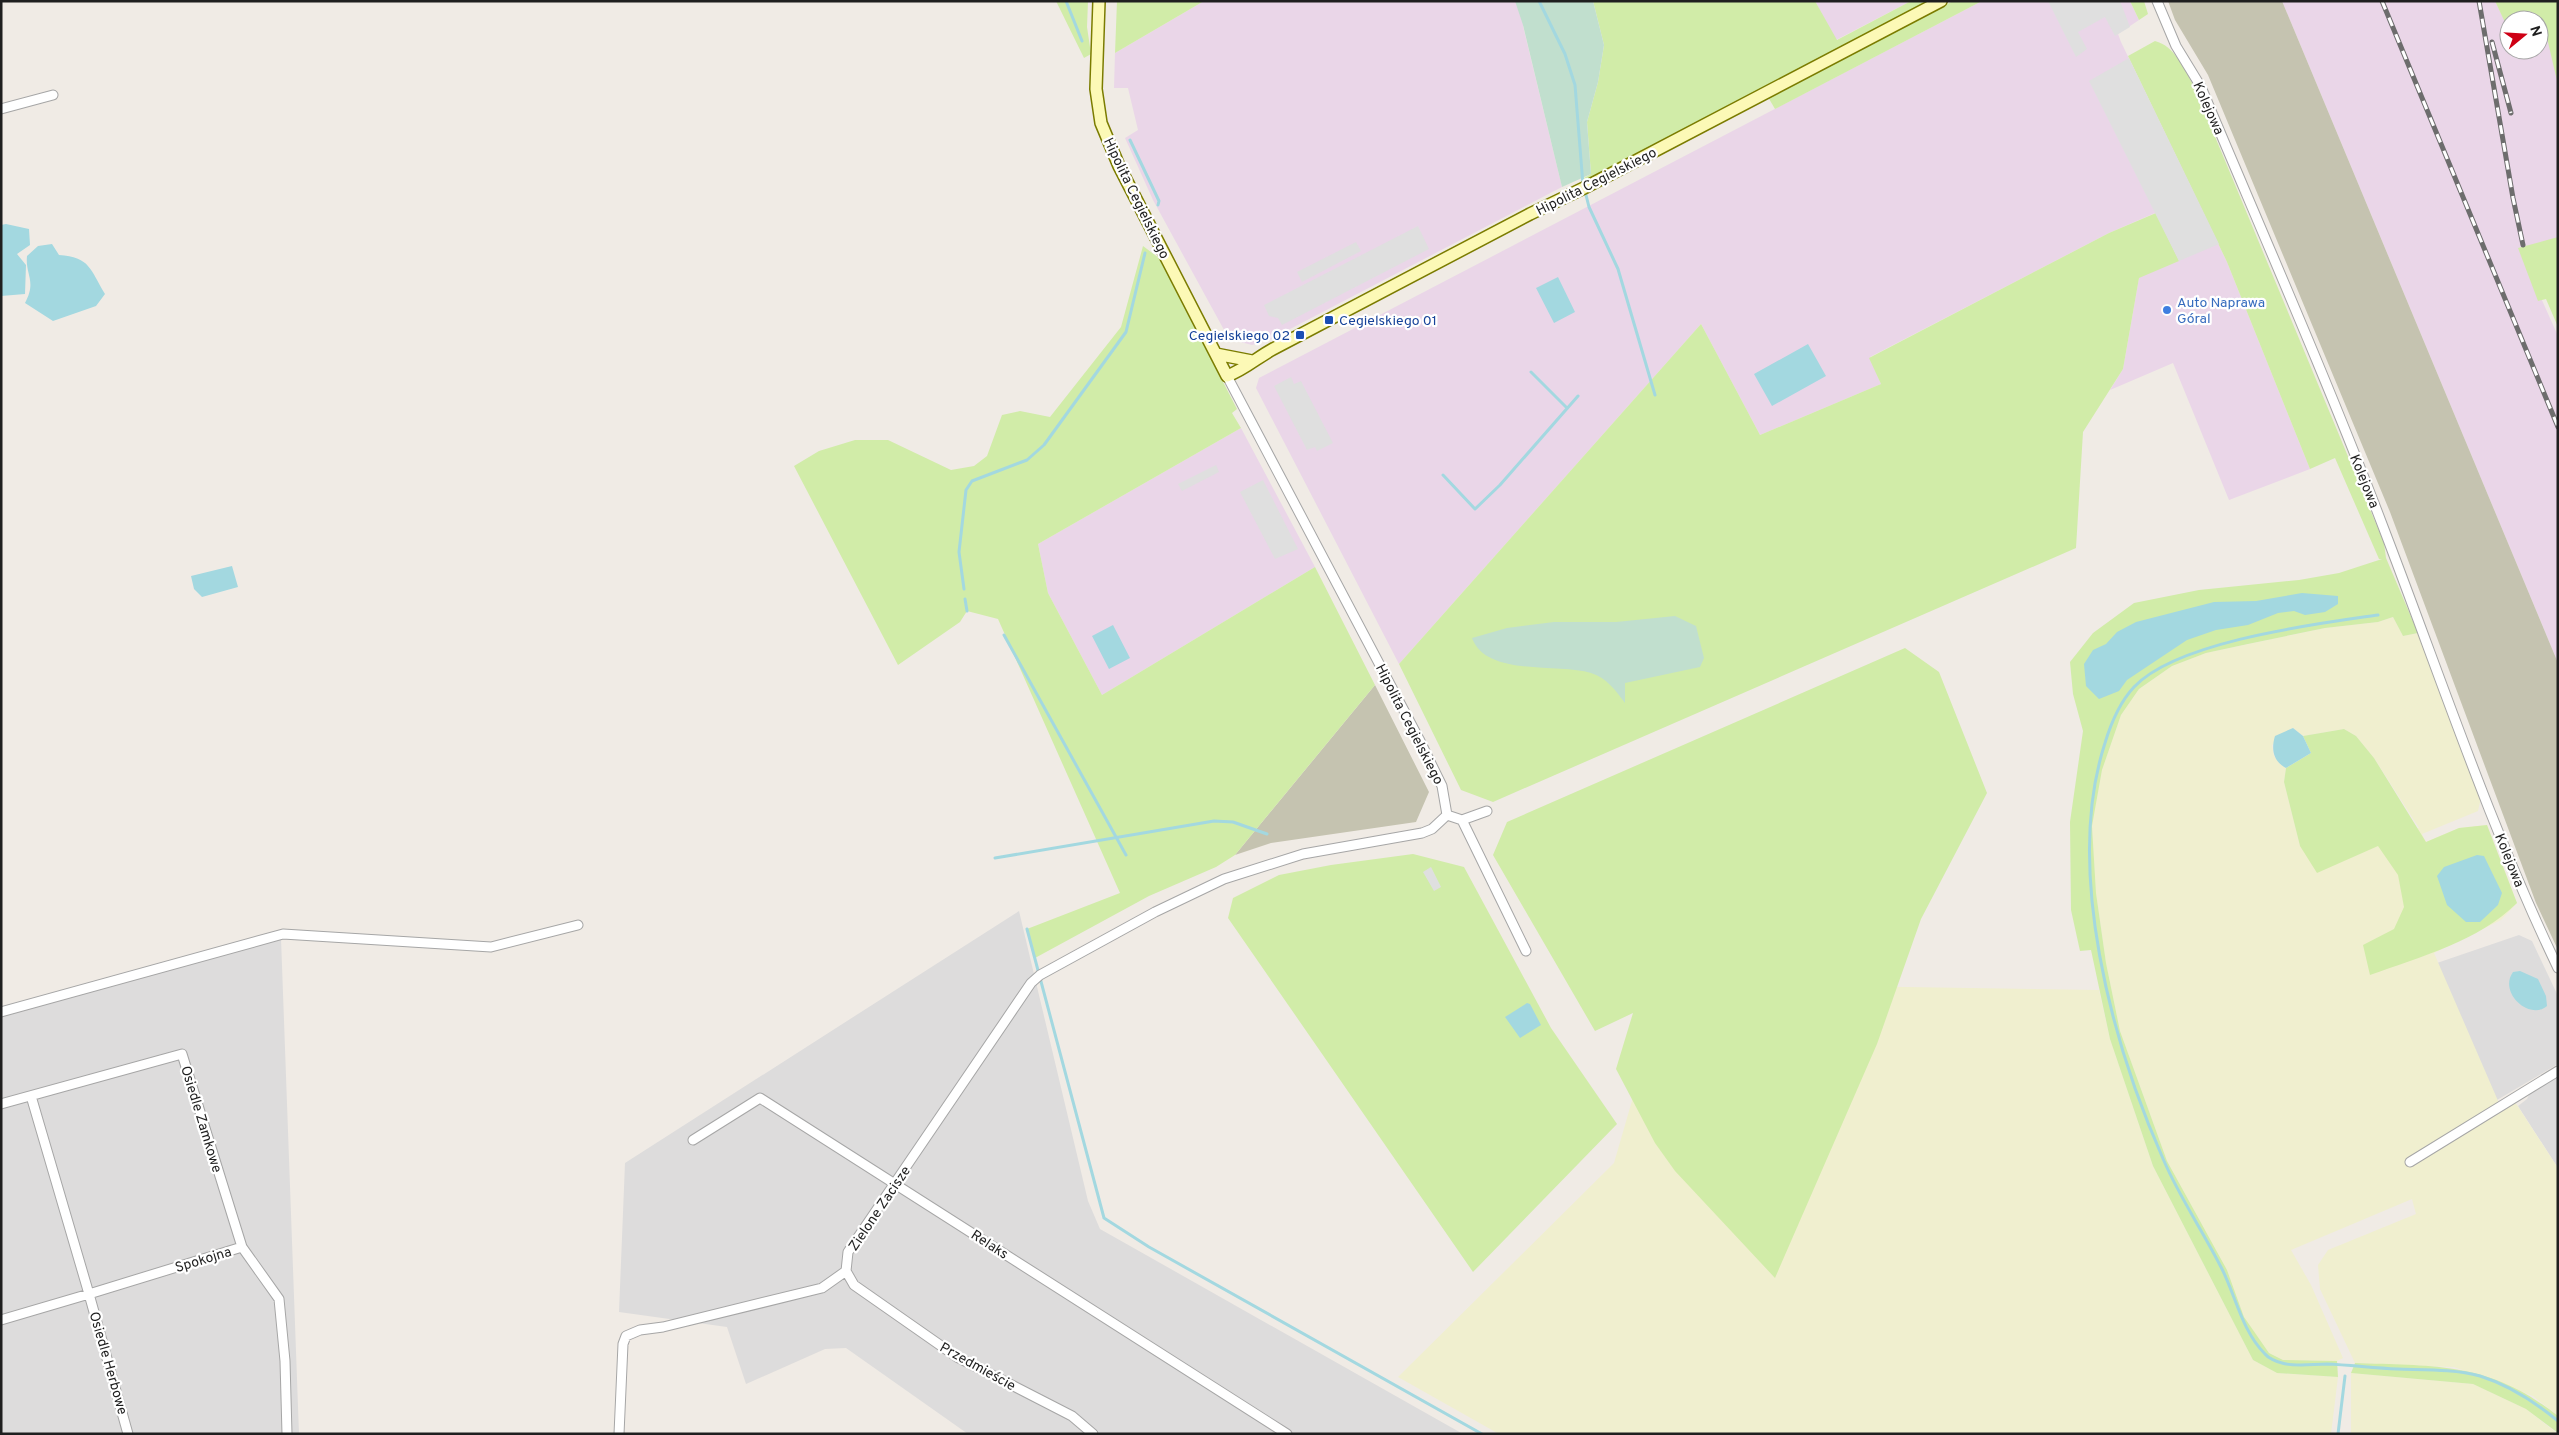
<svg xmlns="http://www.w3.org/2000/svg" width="2559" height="1435" viewBox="0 0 2559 1435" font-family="Overpass,sans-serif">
  <rect width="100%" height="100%" fill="#f0ebe5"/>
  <!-- residential -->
  <path fill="#dddcdc" d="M1019,911l69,290 12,28 363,205h-495l-122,-86 -21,1 -79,35 -19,-57 -108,-15 6,-149z
    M2519,935l13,6 26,55v68l-61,36 -60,-137z
    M281,938l18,496h-298v-417z
    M2558,1077v91l-40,-62 9,-7 3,-6z"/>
  <!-- industrial -->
  <path fill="#ead6e8" d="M1204,1h356l-37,25 39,161 -293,153 -17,5 -23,-6 -76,-139 -28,-62 13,-8 -10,-42h-14l1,-35z
    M1815,1h96l-75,39z
    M1982,1h148l9,19 -21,14 3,8 106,220 83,207 -81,31 -56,-137 -63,27 13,-21 16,-91 16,-65 -46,20 -239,124 11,27 -121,51 -59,-111 -302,340 -143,-276 3,-10z
    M2282,1h213l14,29v20h30v-23l5,-3 14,47v169l-39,9 39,87v327z
    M1241,428l74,139 -213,128 -54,-102 -10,-49z"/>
  <!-- construction -->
  <path fill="#c5c3b0" d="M2168,1h114l266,638 10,24v287l-22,-47 -146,-391 -182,-437 -33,-55z
    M1375,685l54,107 -13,30 -145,21 -36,12z"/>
  <!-- farmland -->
  <path fill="#f0efcf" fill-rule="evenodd" d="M2393,617l10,19 15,-3 63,165 -3,13 -56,23 4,8 33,-14 28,-3 30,78 -16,17 -67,33 68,157 13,-8 43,66v248l-25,-20 -79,-29 -99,-4 -35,-74 -2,-24 10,-15 88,-36 -4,-15 -121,51 20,35 32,73 -6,3 -54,-1 -14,-7 -24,-34 -18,-49 -60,-109 -47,-130 -14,-68 -10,-70 -4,-67 10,-56 19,-55 18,-26 33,-23 34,-13 119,-25 53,-6zM2293,728l10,8 41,-7 12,7 18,22 45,70 -119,18 -16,-64 2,-14 -6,-4 -6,-8 -2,-11z
    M1649,983l450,7 11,49 43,127 100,194 24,13 61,4 -7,57h-832l-101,-57 216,-214 35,-121z
    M2351,1373l122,11 53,25 32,25h-207z"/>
  <!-- grass -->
  <path fill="#d1eca8" d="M1056,1h32l-1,26 4,27 -7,4z
    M1117,1h87l-89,52z
    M1593,1h222l22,39 74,-39h19l-347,183 -1,-5 9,-5 -4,-52 11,-40 6,-37z
    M1953,1h29l-207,108 -7,-12z
    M2130,1h14l4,13 -9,6z
    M2495,1h63v84l-14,-60 -5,2v-7h-30v11z
    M2155,41c20,5 29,28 39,45l190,457 2,15 32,75 -15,3 -10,-19 -15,5 -53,6 -77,16 -42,9 -34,13 -33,23 -18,26 -19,55 -10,56 4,67 10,70 14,68 47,130 60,109 17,47 25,36 14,7 54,1 1,16 -61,-4 -24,-13 -100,-194 -43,-127 -19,-89 -11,1 -9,-41 -1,-88 13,-91 -10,-37 -3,-32 23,-29 41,-30 65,-13 100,-10 40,-7 43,-14h-3l-44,-101 -25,11 -83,-207 -99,-206z
    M2156,213l23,48 -40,17 -16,91 -40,63 -7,116 -583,254 -32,-12 -62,-126 302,-340 59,111 121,-51 -12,-26 240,-125z
    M2558,237v90l-12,-28 -8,2 -20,-53z
    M1143,246l16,12 78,151 -5,4 9,15 -203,116 10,49 54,102 213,-128 60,118 -140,170 -19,12 -67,29 -114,62 -8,-29 93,-36 -122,-274 -31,-8 -7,11 -62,43 -104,-199 25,-15 36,-11h33l63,30 23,-4 13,-10 15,-41 18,-4 30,6 71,-90z
    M1905,648l34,24 48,121 -66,126 -44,125 -102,234 -100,-107 -20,-28 -39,-74 17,-56 -38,18 -102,-176 14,-33z
    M2344,729l12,7 18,22 52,84 33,-14 28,-3 30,78c-38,38 -97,54 -147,72l-7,-30 31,-16 10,-22 -6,-32 -20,-29 -61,27 -17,-27 -16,-64 2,-14 25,-15 -8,-17z
    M1413,854l51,13 87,161 66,96 -144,148 -245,-354 5,-20 46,-23 52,-10z
    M2355,1363c82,3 135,-1 203,53v17l-32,-24 -53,-25 -122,-11z"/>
  <!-- wetland -->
  <path fill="#c1dfce" d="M1515,1h78l11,44 -6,37 -11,40 4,52 -29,13 -39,-162z
    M1675,616l21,10 8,32 -4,9 -75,16v20c-9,-12 -18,-25 -34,-30 -33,-10 -105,4 -119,-35l35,-10 47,-6h62z"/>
  <!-- parking -->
  <path fill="#dfdfdf" d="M2048,1h72l10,26 -15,9 -10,-19 -27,15 9,17 -11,8z
    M2129,58l90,186 -40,17 -90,-180z
    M1418,226l11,23 -147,76 -4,-7 -9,-2 -5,-11z
    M1356,242l5,9 -59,31 -5,-10z
    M1291,377l3,7 7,-3 32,62 -16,8 -2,-4 -8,3 -33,-64z
    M1216,465l3,7 -37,19 -4,-7z
    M1263,480l35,69 -23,10 -35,-67z
    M1431,867l10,20 -7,4 -11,-19z"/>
  <!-- water -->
  <path fill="#a3d8e0" d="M6,224l23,5 1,16 -13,9 9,11 -1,29 -24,2v-71z
    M52,244l7,11c31,2 31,14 46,39l-9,12 -43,15 -28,-18c12,-22 0,-28 2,-47l11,-10z
    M1558,277l17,35 -21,11 -18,-35z
    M1808,344l18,32 -54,30 -18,-32z
    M232,566l6,21 -36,10 -8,-8 -3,-13z
    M2302,593l36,3v8l-13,8 -20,3 -11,-4 -16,2 -30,12 -32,5 -29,10 -60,40 -8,11 -20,8 -13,-13 -2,-22 9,-14 13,-6 11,-12 19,-10 78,-20 42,-1z
    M1113,625l17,33 -21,11 -17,-33z
    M2293,728l10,8 8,17 -25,15c-13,-7 -15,-19 -11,-32z
    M2477,855l7,1 18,37 -4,12 -18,17h-14l-19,-17 -10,-29 7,-9z
    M2520,971l18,8 8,17 1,10c-17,15 -49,-13 -34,-34z
    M1527,1003l3,1 11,21 -21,13 -15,-21z"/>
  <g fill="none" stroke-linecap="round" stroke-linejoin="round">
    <!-- stream -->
    <path stroke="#a3d8e0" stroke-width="3" d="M1066,1l16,40
      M1539,1l26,53 10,31 8,100
      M1130,140l29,61 -1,4
      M1585,191l4,16 29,62 37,126
      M1531,372l36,36
      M1443,475l32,34 25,-24 78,-89
      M964,589l-5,-37 7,-62 6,-9 55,-21 17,-15 82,-113 19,-79
      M965,599l2,12
      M2378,615c-62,9 -201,26 -244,72 -14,15 -23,36 -29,56 -41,126 7,301 59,418 16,37 40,72 58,108 14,28 20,62 43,85 3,4 12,8 17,9 13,4 31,1 45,1 23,1 47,4 70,5 27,1 57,0 83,7 29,9 55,26 78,45
      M1004,635l122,220
      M995,858l219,-37 19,1 34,12
      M1027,929l77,289 45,29 333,187
      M2338,1434l7,-58"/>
    <!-- street casing -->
    <g stroke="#a6a6a6" stroke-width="11">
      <path id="street" d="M2157,1l19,45 25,41c61,145 125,290 181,437 57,148 107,301 176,444
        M1,109l52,-14
        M1447,815l15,5 64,131
        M1462,820l25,-9
        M1,1012l282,-78 208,13 87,-22
        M31,1096l58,198 153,-47 37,52 6,62 2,73
        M1,1104l181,-50 60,193
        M693,1140l67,-42 527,336
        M2410,1162l148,-91
        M846,1271l8,14 103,72 115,59 21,18
        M1,1320l88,-26 39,140
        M619,1434l4,-90 3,-8 14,-6 23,-3 159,-39 24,-17 2,-19 183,-269 9,-8 115,-63 69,-33 79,-25 119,-21 10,-4 15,-14 -5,-29 -23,-47 -192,-363"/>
    </g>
    <!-- secondary casing -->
    <g stroke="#7b7c00" stroke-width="14">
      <path id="secondary" d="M1099,1l-3,88 5,34 18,43 108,210c17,-6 31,-19 46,-27l257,-135 54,-26 357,-187
        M1216,354l36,7"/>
    </g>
    <!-- street -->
    <use href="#street" stroke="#fff" stroke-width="9"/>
    <!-- secondary -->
    <use href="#secondary" stroke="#fcf9b6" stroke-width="11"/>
    <!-- rail casing -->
    <g stroke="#6d6d6d" stroke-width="5">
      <path id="rail" d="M2382,1l176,426
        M2479,1l34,197 10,47
        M2492,42l19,71"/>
    </g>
    <!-- rail -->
    <use href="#rail" stroke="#fff" stroke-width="3" stroke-dasharray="9" stroke-linecap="butt"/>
  </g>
  <!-- markers -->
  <circle fill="#3f7fe0" stroke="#fff" stroke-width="2" cx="2167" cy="310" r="5"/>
  <g fill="#1a4fb4" stroke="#fff" stroke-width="2">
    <rect x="1324" y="315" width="10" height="10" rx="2.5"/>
    <rect x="1295" y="330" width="10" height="10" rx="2.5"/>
  </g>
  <g text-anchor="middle" stroke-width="4.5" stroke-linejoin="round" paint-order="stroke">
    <!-- street labels -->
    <g font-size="14" fill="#1f1f1f" stroke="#fff">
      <text transform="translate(2209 108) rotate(66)" y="5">Kolejowa</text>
      <text transform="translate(1596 181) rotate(-27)" y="5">Hipolita Cegielskiego</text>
      <text transform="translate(1137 198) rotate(64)" y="5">Hipolita Cegielskiego</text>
      <text transform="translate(2365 481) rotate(68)" y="5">Kolejowa</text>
      <text transform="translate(1410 724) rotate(63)" y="5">Hipolita Cegielskiego</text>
      <text transform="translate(2510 860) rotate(68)" y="5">Kolejowa</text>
      <text transform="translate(202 1119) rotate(73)" y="5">Osiedle Zamkowe</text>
      <text transform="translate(879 1208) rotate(-56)" y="5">Zielone Zacisze</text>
      <text transform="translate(990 1244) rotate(33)" y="5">Relaks</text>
      <text transform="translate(203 1259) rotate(-17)" y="5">Spokojna</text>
      <text transform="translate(109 1363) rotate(74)" y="5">Osiedle Herbowe</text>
      <text transform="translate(978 1366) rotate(29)" y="5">Przedmieście</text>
    </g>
    <!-- shop labels -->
    <g font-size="14" fill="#366cbe" stroke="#fff" text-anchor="start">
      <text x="2177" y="307">Auto Naprawa<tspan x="2177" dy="16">Góral</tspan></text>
    </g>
    <!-- transit labels -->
    <g font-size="14" fill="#164399" stroke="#fff" text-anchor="start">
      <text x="1339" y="325">Cegielskiego 01</text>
      <text x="1290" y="340" text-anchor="end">Cegielskiego 02</text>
    </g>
  </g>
  <!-- border -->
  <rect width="2559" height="1435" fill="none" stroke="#1f1f1f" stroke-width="5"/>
  <!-- north arrow -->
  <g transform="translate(2524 35) rotate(72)"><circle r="24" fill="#ffffff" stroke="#a5a5a5"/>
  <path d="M0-4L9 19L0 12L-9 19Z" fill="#ce0015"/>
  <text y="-8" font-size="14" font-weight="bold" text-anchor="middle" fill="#1f1f1f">N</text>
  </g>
</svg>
